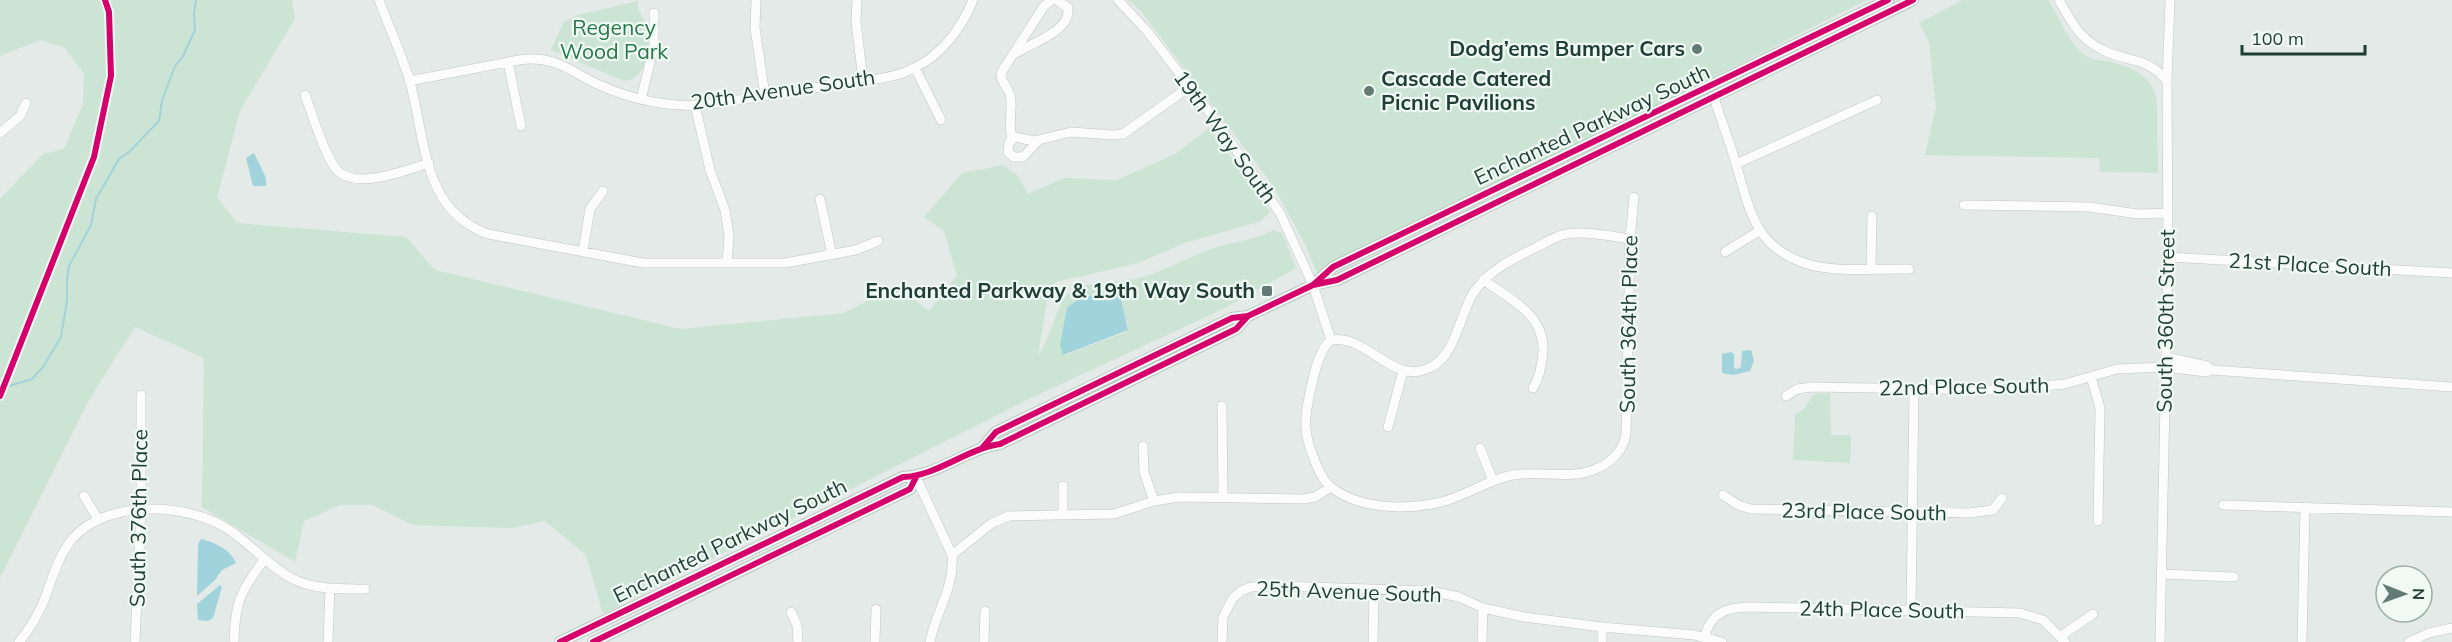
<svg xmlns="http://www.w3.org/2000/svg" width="2452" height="642" viewBox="0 0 2452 642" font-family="Mulish,sans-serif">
  <rect width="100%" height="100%" fill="#e3eae7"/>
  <!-- green -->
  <path fill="#cbe4d3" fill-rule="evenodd" d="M0,0h292l3,18 -55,93 -23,86 20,26 169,14 29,33 245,59 164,-16 52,-27 33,25 28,-35 -13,-45 -20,-14 38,-44 41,-8 14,10 11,19 36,-16 53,2 60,-27 32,-25 48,63 13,22 -11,9 -75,21 -46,20 -82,19 -7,7 -11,66c13,-16 18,-50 30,-61 15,-14 55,-11 75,-17 24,-7 45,-20 68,-28 21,-7 42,-8 62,-19l9,3 14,35 -73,41 -192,89 -428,216 -17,-59 -41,-34 -33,7 -99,-3 -41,-20h-32l-36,16 -9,41 -93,-55 2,-149 -69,-31 -45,71 -90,180v-379l43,-45 21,-5 19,-45 1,-30 -20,-27 -24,-7 -40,16zM1108,292l12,4 8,30 -2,6 -61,23 -4,-10 6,-37 13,-10z
    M1128,0h739l-549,275 -14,-33 -32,-58 -132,-174z
    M1963,0h85c11,17 22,47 40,57 6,3 16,4 23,5 22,5 42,16 46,39l1,72 -58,-1 -1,-14 -174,-3 11,-48 -7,-65 -10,-19z
    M638,1c-1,15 7,15 10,27 4,17 -2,52 -23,53l-74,-31 12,-27 11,-7z
    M1830,393l1,42h20l-1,28 -57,-3 2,-45 9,-6 10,-15z"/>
  <!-- water -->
  <path fill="#a0d3db" d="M254,153l12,25v8h-13l-7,-28z
    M1108,292h7l5,3 8,35 -65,25 -3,-10 7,-37 13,-10z
    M1751,350l3,11 -4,10 -17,4 -11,-2v-19l9,-2 3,2v14l3,1 4,-2 1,-16z
    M201,539c13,3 30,11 35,24l-14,7 -7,10 -18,16 1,-52z
    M220,585l2,2 -9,31 -5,3 -10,-1 -1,-16z"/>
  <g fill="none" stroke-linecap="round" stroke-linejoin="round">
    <!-- stream -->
    <path stroke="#a0d3db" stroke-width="2" d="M9,386l23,-7 11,-12 18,-30 6,-36v-22l2,-13 22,-41 5,-26 23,-40 10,-7 30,-31 3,-20 13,-35 8,-10 12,-26 -1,-17 2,-13"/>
    <!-- minor casing -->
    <g stroke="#c0c7c4" stroke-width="10">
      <path id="minor" d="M379,0c10,27 23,55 31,82 16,58 12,128 78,152l155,29h142l71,-13 22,-9
        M756,0l-1,28 10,67
        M857,0l-1,22 7,58
        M1118,0l29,31 69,90 64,92 33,72 18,55
        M2059,0c11,20 21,39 42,49 27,15 43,5 66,32
        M1016,53c16,-10 55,-22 52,-45l-11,-8
        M508,62l13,64
        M915,68l26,52
        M409,81l110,-21c36,-5 49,10 78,24 35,16 76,25 114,20 43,-6 85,-13 127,-20 25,-4 54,-4 76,-16 28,-13 48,-41 59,-68
        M305,95c7,18 21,66 34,77 21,17 67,-2 90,-9
        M1714,98c7,22 16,44 22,66 14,46 18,83 71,100 29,9 71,4 102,5
        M641,99l13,-53v-33
        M695,105l15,65 15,40 4,26 -2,27
        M0,133l20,-17 6,-13
        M1012,139c-5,-17 2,-30 -2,-44 -2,-8 -9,-12 -9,-22l43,-67 8,-6
        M1039,140l-16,17h-9l-6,-5 1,-9 6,-6 19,4 37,-9 42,3 10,-1 66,-47
        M1736,164l141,-64
        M820,199l12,56
        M1964,205l125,2 49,7 30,-1
        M583,251l7,-42 13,-18
        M1725,252l34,-21
        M2168,257l284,16
        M1871,268l1,-52
        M1483,280c27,19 62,34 60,72 -1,13 -3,25 -10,36
        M1331,340c-14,10 -21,51 -24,68 -3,17 -1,32 6,48 4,11 9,24 18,31 27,22 74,23 106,16 26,-5 49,-23 76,-28 28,-5 59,6 85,-7 14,-6 26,-19 28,-34l4,-195 4,-42
        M1331,340c35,-6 59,41 93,30 31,-9 34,-50 48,-75 15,-24 40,-36 65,-48 9,-5 19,-11 29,-13 22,-3 44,2 64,5
        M2166,357l41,9 5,4
        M2091,377l9,31 -2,113
        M1786,396l11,-7 15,-2 184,3 69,-6 52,-15 48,-2 41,5 6,-2 240,17
        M1222,406l1,91
        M1388,427l15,-56
        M1143,446l1,26 10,29
        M1480,448l13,33
        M916,477l36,78c3,32 -16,56 -22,87
        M1723,495l15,10 13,4 218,4 24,-3 9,-12
        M84,496l14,23
        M2223,505l229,7
        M1063,514v-28
        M952,555l40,-32 17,-7 105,-2 40,-13 25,-4 125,2 11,-2 16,-10
        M2161,574l73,3
        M1911,611l3,-222
        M791,612l6,13 1,17
        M1602,627v15
        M2061,636l32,-22
        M1705,637c5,-25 23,-30 46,-30l269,6 23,7 22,22
        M19,642c10,-12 18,-25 24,-39 9,-22 14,-47 31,-66 36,-38 112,-34 154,-8 23,15 40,37 65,50 22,11 48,10 72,10
        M135,642l6,-132v-115
        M234,642c1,-40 6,-50 30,-82
        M328,642l2,-54
        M875,642l1,-33
        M984,642l1,-31
        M1222,642l1,-25 10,-19 8,-7 10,-4 27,-1 152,5 29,6 24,11 41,9 78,10 92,8 28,7
        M1373,642l1,-52
        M1482,642l1,-34
        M2160,642l8,-385 -1,-176 3,-81
        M2302,642l3,-135
        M2409,642l20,-9 23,-5"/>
    </g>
    <!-- major casing -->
    <g stroke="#bbc6c3" stroke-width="12">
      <path id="major" d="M1313,285l20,-18 555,-267
        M983,447l13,-15 236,-114 16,-2 65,-31 24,-5 576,-280
        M560,642l343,-165c34,-1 63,-28 97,-33l236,-115 12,-13
        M593,642l317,-153 6,-12"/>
    </g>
    <!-- minor -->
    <use href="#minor" stroke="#fbfcfb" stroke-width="9"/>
    <!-- major -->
    <use href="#major" stroke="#cdd6d3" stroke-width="10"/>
    <!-- cycleway casing -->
    <g stroke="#f1f9f5" stroke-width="10">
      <path id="cycleway" d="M1313,285l20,-18 555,-267
        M0,396l94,-239 17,-81 -2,-64 -4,-12
        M983,447l13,-15 236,-114 16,-2 65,-31 24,-5 576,-280
        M560,642l343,-165c34,-1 63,-28 97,-33l236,-115 12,-13
        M593,642l317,-153 6,-12"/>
    </g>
    <!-- cycleway -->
    <use href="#cycleway" stroke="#d6006c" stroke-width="6"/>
  </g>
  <!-- markers -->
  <g fill="#647a74" stroke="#f1f9f5" stroke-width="2">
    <circle cx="1697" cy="49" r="6"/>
    <circle cx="1369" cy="91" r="6"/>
    <rect x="1261" y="285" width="12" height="12" rx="3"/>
  </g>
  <g text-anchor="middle" stroke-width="4.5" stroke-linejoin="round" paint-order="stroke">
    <!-- park labels -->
    <g font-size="21" fill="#267947" stroke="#f1f9f5">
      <text x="614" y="35">Regency<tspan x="614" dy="24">Wood Park</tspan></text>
    </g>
    <!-- poi labels -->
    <g font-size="21" font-weight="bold" fill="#1f3e36" stroke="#f1f9f5" text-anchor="end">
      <text x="1685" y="56">Dodg’ems Bumper Cars</text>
      <text x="1381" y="86" text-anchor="start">Cascade Catered<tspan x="1381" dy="24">Picnic Pavilions</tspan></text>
      <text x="1255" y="298">Enchanted Parkway &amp; 19th Way South</text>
    </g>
    <!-- street labels -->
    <g font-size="21" fill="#1f3e36" stroke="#f1f9f5">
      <text transform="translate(783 90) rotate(-8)" y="7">20th Avenue South</text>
      <text transform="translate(1592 125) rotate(-25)" y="7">Enchanted Parkway South</text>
      <text transform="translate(1225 137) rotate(54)" y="7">19th Way South</text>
      <text transform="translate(2310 265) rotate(3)" y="7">21st Place South</text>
      <text transform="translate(2166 321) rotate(-89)" y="7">South 360th Street</text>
      <text transform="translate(1629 324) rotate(-89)" y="7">South 364th Place</text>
      <text transform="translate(1964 387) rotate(-1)" y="7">22nd Place South</text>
      <text transform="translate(1864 512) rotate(1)" y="7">23rd Place South</text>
      <text transform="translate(139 518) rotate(-89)" y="7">South 376th Place</text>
      <text transform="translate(730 541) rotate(-26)" y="7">Enchanted Parkway South</text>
      <text transform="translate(1349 592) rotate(2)" y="7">25th Avenue South</text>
      <text transform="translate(1882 610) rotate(1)" y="7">24th Place South</text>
    </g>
  </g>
  <!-- north arrow -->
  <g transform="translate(2404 594) rotate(91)"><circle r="28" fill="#f1f9f5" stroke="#9daea9" stroke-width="1.5"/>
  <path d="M0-4.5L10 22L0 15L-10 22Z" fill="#647a74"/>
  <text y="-9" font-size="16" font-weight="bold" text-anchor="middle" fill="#1f3e36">N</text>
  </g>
  <!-- scale -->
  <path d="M2242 45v9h123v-9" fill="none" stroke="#1f3e36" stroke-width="3"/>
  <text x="2251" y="45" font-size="18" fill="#1f3e36" stroke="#f1f9f5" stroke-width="4.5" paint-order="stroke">100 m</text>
</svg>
